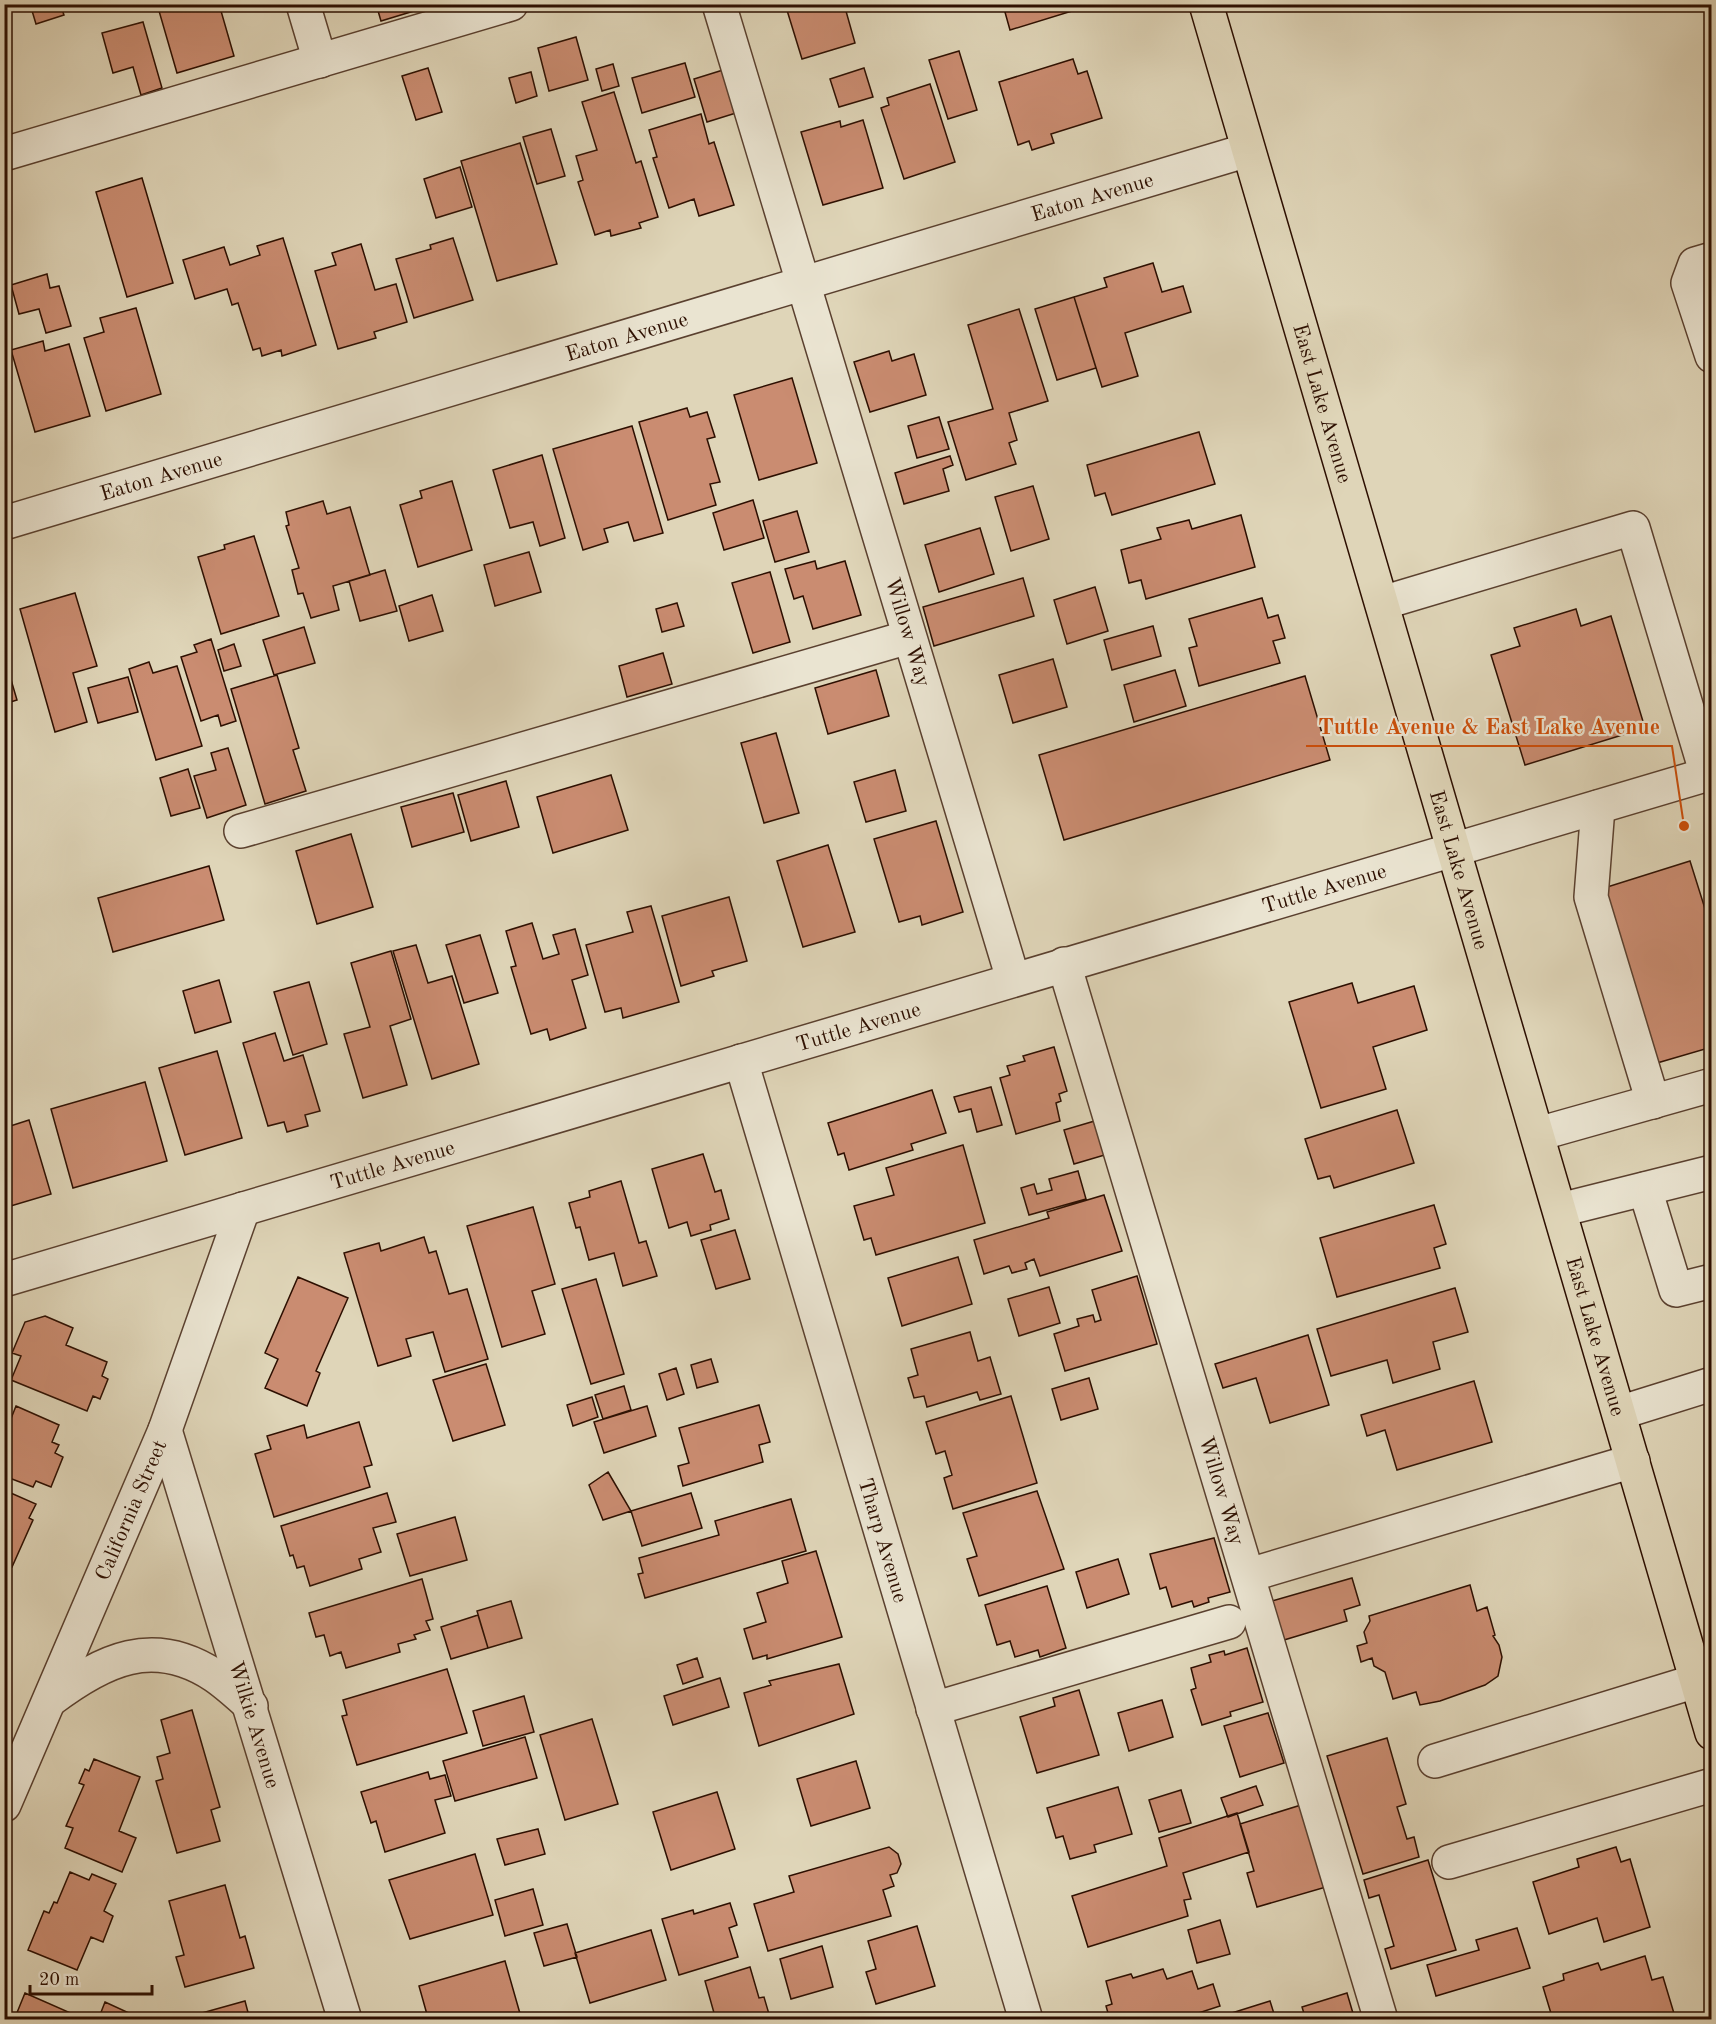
<svg xmlns="http://www.w3.org/2000/svg" width="1716" height="2024" viewBox="0 0 1716 2024" font-family="'Old Standard TT',serif">
  <rect width="100%" height="100%" fill="#dfd5b8"/>
  <filter id="stains"><feTurbulence type="fractalNoise" baseFrequency=".00333" numOctaves="4"/><feColorMatrix values="0 0 0 0 .2 0 0 0 0 .09 0 0 0 0 .02 0 0 0 .5 -.17"/></filter>
  <radialGradient id="worn" r=".72"><stop offset=".6" stop-color="#630" stop-opacity="0"/><stop offset="1" stop-color="#630" stop-opacity=".3"/></radialGradient>
  <!-- building -->
  <path fill="#ca8c71" stroke="#2d0f01" stroke-width="1.5" d="M30,4h30l4,11 -28,9z
    M157,4h62l15,52 -57,17z
    M376,4h61l-56,17z
    M775,4h69l11,39 -53,16 -16,-52 -10,3z
    M992,4h92l1,3 -75,23 -7,-25 -10,3z
    M143,22l19,66 -21,7 -8,-28 -20,6 -11,-40z
    M576,37l12,43 -39,11 -11,-43z
    M959,51l18,59 -29,9 -19,-59z
    M1073,59l5,15 9,-3 15,47 -51,16 3,9 -22,7 -3,-9 -11,4 -19,-63z
    M685,63l10,34 -53,16 -10,-35z
    M613,64l6,22 -17,5 -6,-22z
    M428,68l14,44 -26,8 -14,-44z
    M864,68l9,29 -34,10 -9,-28z
    M723,70l13,43 -29,9 -13,-43z
    M531,72l6,24 -21,7 -7,-25z
    M930,84l25,78 -51,17 -23,-71 8,-3 -2,-7z
    M614,92l22,71 5,-2 17,56 -19,6 2,5 -30,8 -1,-6 -15,5 -17,-53 5,-2 -7,-24 21,-6 -15,-48z
    M701,114l8,30 5,-2 20,63 -35,11 -5,-17 -25,9 -16,-50 4,-1 -8,-27z
    M863,120l20,68 -60,17 -22,-73 39,-11 1,6z
    M551,129l14,47 -28,8 -14,-47z
    M520,143l37,121 -60,17 -36,-120z
    M460,167l12,40 -36,11 -12,-39z
    M142,178l31,105 -46,14 -31,-105z
    M283,238l33,107 -34,11 -1,-6 -19,6 -2,-8 -7,2 -15,-47 -6,2 -5,-16 -32,10 -12,-39 41,-13 6,18 30,-10 -3,-9z
    M453,238l20,62 -59,18 -18,-59 35,-10 -1,-4z
    M361,244l14,46 21,-6 11,38 -33,10 2,6 -38,11 -23,-78 21,-6 -4,-12z
    M1153,263l9,29 21,-6 8,26 -66,21 13,43 -36,11 -28,-90 33,-10 -3,-9z
    M47,274l3,14 9,-2 12,40 -25,7 -7,-24 -20,5 -8,-29z
    M1074,297l22,71 -39,12 -22,-71z
    M136,308l25,86 -55,17 -22,-73 20,-6 -4,-14z
    M1019,309l29,92 -39,12 8,27 -8,3 7,21 -50,16 -18,-58 45,-13 -25,-84z
    M43,341l2,10 24,-7 21,72 -55,16 -24,-82z
    M889,351l3,10 22,-7 12,41 -56,17 -16,-50z
    M792,378l25,85 -58,17 -25,-85z
    M687,408l3,9 17,-5 8,25 -8,2 13,43 -10,2 6,21 -48,15 -29,-98z
    M939,417l10,32 -32,9 -9,-32z
    M632,426l31,107 -29,8 -6,-19 -24,7 4,13 -25,8 -30,-101z
    M1199,432l16,52 -103,31 -7,-22 -10,3 -8,-31z
    M542,455l23,83 -25,8 -7,-24 -23,6 -17,-58z
    M950,456l3,9 -10,4 6,22 -45,13 -9,-31z
    M452,481l20,69 -54,17 -18,-62 22,-7 -2,-7z
    M1033,486l16,53 -38,12 -16,-54z
    M753,500l11,38 -40,12 -11,-37z
    M323,501l4,13 23,-7 20,68 -37,11 6,24 -28,8 -8,-25 -5,1 -6,-24 7,-2 -13,-42 3,-1 -3,-13z
    M797,511l12,41 -34,10 -12,-41z
    M1241,515l14,52 -109,32 -5,-19 -12,3 -8,-33 40,-11 -4,-11 32,-8 3,9z
    M980,528l14,46 -55,18 -14,-47z
    M254,536l25,80 -58,18 -23,-77 27,-8 -1,-4z
    M529,552l12,40 -46,14 -11,-41z
    M815,561l2,8 28,-8 16,54 -48,14 -10,-33 -9,3 -9,-30z
    M385,570l12,41 -37,10 -11,-40z
    M770,572l20,70 -37,11 -21,-70z
    M1023,578l11,38 -100,30 -11,-39z
    M1095,587l13,44 -41,13 -13,-44z
    M75,593l22,73 -24,7 14,49 -32,10 -35,-123z
    M432,595l11,36 -34,10 -10,-35z
    M1262,598l6,20 10,-3 7,23 -12,3 7,22 -81,23 -10,-38 8,-2 -8,-27z
    M677,603l7,23 -22,6 -6,-23z
    M1576,609l5,17 30,-10 34,112 -120,37 -34,-110 29,-9 -6,-18z
    M1153,626l8,30 -49,14 -8,-30z
    M304,627l11,36 -41,12 -11,-35z
    M211,639l25,82 -15,5 -3,-11 -17,6 -20,-64 16,-5 -3,-7z
    M234,644l7,22 -17,5 -6,-21z
    M663,653l9,31 -45,13 -8,-31z
    M4,656l13,44 -13,4z
    M1053,659l14,48 -54,16 -14,-48z
    M149,662l4,11 24,-7 25,80 -46,14 -27,-91z
    M876,670l13,46 -61,18 -13,-46z
    M1175,670l11,36 -52,16 -10,-37z
    M277,675l22,73 -6,2 13,41 -41,13 -34,-115z
    M1305,676l25,84 -266,80 -25,-85z
    M128,677l10,35 -40,11 -10,-35z
    M776,733l23,80 -35,10 -23,-80z
    M228,748l18,57 -39,13 -13,-42 22,-6 -5,-17z
    M188,769l12,39 -29,8 -11,-38z
    M895,770l11,41 -40,11 -12,-40z
    M611,775l17,55 -75,23 -16,-56z
    M506,781l13,46 -48,14 -13,-46z
    M453,793l11,39 -52,15 -11,-40z
    M936,821l27,91 -41,13 -2,-9 -21,6 -25,-83z
    M351,834l22,73 -56,17 -21,-73z
    M828,845l27,87 -52,15 -26,-86z
    M1690,861l22,70v116l-55,16 -53,-175z
    M209,866l15,54 -111,32 -15,-54z
    M729,897l18,64 -35,10 2,5 -33,10 -19,-70z
    M651,906l28,96 -56,16 -2,-10 -16,4 -19,-67 47,-13 -6,-20z
    M532,923l11,36 16,-5 -6,-19 22,-6 13,46 -16,5 14,48 -36,12 -3,-11 -16,5 -20,-67 5,-1 -10,-35z
    M480,935l18,58 -34,10 -18,-58z
    M416,945l12,38 24,-7 27,88 -47,15 -39,-128z
    M391,951l20,68 -21,7 17,59 -44,13 -19,-64 26,-7 -19,-64z
    M219,980l12,42 -36,11 -12,-42z
    M309,982l18,62 -34,11 -19,-63z
    M1352,983l6,20 56,-17 13,44 -54,17 13,42 -65,19 -32,-106z
    M275,1033l9,28 19,-6 17,56 -15,4 3,11 -21,6 -3,-10 -16,4 -25,-83z
    M1054,1047l13,44 -8,3 2,7 -5,2 4,18 -44,13 -16,-56 10,-3 -3,-9 18,-5 -2,-5z
    M217,1051l25,87 -57,17 -26,-87z
    M145,1082l22,79 -94,27 -22,-79z
    M991,1087l11,38 -25,7 -6,-23 -12,3 -5,-15z
    M932,1090l14,43 -35,11 2,6 -64,20 -5,-17 -6,2 -10,-32z
    M1397,1110l17,53 -80,25 -4,-12 -12,3 -13,-40z
    M29,1120l22,74 -47,14v-80z
    M1098,1120l10,34 -34,10 -10,-34z
    M963,1145l22,78 -109,32 -5,-17 -7,2 -10,-34 40,-11 -8,-27z
    M703,1154l12,38 6,-2 8,29 -19,6 1,5 -20,6 -4,-14 -18,6 -17,-59z
    M1078,1171l8,28 -57,16 -8,-27 13,-4 3,10 15,-4 -3,-11z
    M621,1181l18,62 7,-2 11,35 -34,10 -9,-33 -25,7 -9,-33 -4,1 -7,-25 21,-6 -1,-6z
    M1104,1195l18,56 -82,25 -6,-17 -9,4 2,6 -15,4 -3,-7 -25,8 -10,-34 75,-22 -2,-6z
    M1434,1205l12,39 -12,4 6,20 -103,29 -17,-59z
    M533,1207l22,77 -23,7 13,43 -43,13 -35,-121z
    M735,1230l15,49 -34,10 -15,-49z
    M424,1237l5,16 7,-2 13,43 18,-5 21,70 -43,13 -12,-40 -27,7 5,17 -33,10 -34,-113 35,-10 2,8z
    M958,1257l14,47 -70,22 -14,-48z
    M1137,1276l20,68 -92,27 -11,-37 25,-8 -2,-7 16,-4 2,7 6,-2 -9,-30z
    M298,1277l50,21 -32,73 4,2 -13,33 -42,-18 13,-29 -13,-6z
    M596,1279l28,95 -33,10 -29,-95z
    M1049,1287l11,36 -41,13 -11,-37z
    M1455,1288l13,44 -35,10 7,27 -47,14 -6,-23 -56,16 -14,-47z
    M45,1316l28,12 -7,17 41,17 -5,14 6,3 -8,20 -7,-3 -6,15 -76,-31 10,-24 -9,-3 13,-31z
    M970,1332l8,29 12,-4 11,37 -21,6 -3,-8 -50,15 -3,-11 -10,2 -6,-20 10,-3 -7,-26z
    M1308,1335l21,70 -59,18 -14,-45 -33,10 -8,-24z
    M711,1359l7,23 -21,6 -6,-23z
    M486,1364l19,61 -52,16 -20,-61z
    M676,1368l8,26 -17,6 -8,-26z
    M1089,1378l9,31 -37,11 -9,-31z
    M1474,1381l18,61 -95,28 -12,-40 -18,6 -6,-21z
    M624,1386l7,24 -28,9 -8,-24z
    M1011,1396l26,87 -84,26 -9,-31 8,-3 -7,-24 -9,3 -10,-32z
    M592,1397l6,20 -25,9 -6,-21z
    M759,1405l11,37 -11,3 4,17 -80,24 -5,-20 11,-3 -10,-35z
    M16,1406l43,19 -7,17 7,3 -4,8 8,4 -12,30 -15,-6 -3,6 -29,-11v-57l6,2z
    M647,1406l9,30 -52,17 -10,-31z
    M359,1422l13,43 -8,2 6,20 -96,30 -19,-63 16,-5 -4,-13 37,-11 3,13z
    M608,1472l23,39 -28,9 -14,-35z
    M4,1490l32,14 -7,14 4,2 -21,47 -8,-3z
    M1037,1491l27,78 -85,27 -12,-37 10,-3 -14,-43z
    M387,1493l9,29 -23,6 8,24 -22,7 3,10 -52,17 -6,-20 -7,2 -4,-13 -3,1 -9,-30z
    M691,1493l11,35 -60,18 -11,-35z
    M791,1499l15,52 -161,47 -7,-24 5,-1 -4,-15 80,-23 -4,-14z
    M455,1517l12,43 -57,16 -13,-42z
    M1214,1538l16,54 -22,6 1,4 -15,5 -2,-6 -20,6 -6,-20 -6,2 -10,-35z
    M816,1551l26,86 -75,22v-4l-14,4 -9,-30 22,-7 -9,-29 31,-10 -6,-22z
    M1118,1559l11,35 -42,14 -11,-36z
    M1352,1578l8,27 -16,5 3,11 -63,19 -12,-39z
    M422,1579l11,40 -7,2 4,9 -16,5 2,4 -18,5 2,8 -54,16 -5,-16 -11,4 -6,-21 -8,2 -7,-24z
    M1470,1585l7,26 10,-4 8,28 -2,1 6,9 3,12 -4,19 -13,9 -45,16 -20,4 -4,-13 -23,7 -8,-27 -11,-6 -2,-8 -11,4 -4,-16 10,-3 -3,-11 6,-11 -1,-5z
    M1047,1586l19,62 -26,9 -2,-7 -23,7 -5,-16 -13,4 -12,-40z
    M511,1601l11,37 -34,10 -11,-37z
    M478,1615l10,33 -37,11 -10,-32z
    M1247,1648l16,54 -33,10 1,4 -29,9 -11,-35 5,-2 -5,-20 20,-6 -2,-7 15,-4 1,4z
    M697,1658l6,19 -20,7 -6,-19z
    M839,1664l15,50 -95,32 -15,-53 27,-8 -2,-4z
    M447,1669l20,64 -110,32 -15,-49 5,-1 -4,-15z
    M720,1678l9,29 -56,18 -9,-29z
    M1079,1690l20,65 -62,18 -17,-56 35,-11 -2,-8z
    M524,1696l10,36 -51,14 -10,-35z
    M1162,1700l11,37 -44,14 -11,-38z
    M192,1710l28,97 -9,3 9,31 -43,12 -21,-72 7,-2 -6,-22 13,-4 -9,-33z
    M1268,1713l16,50 -44,14 -16,-51z
    M592,1719l26,85 -53,16 -25,-85z
    M525,1737l12,41 -82,23 -12,-40z
    M1387,1738l19,66 -9,3 10,32 7,-2 5,20 -56,17 -36,-118z
    M94,1759l46,18 -21,54 17,7 -14,34 -57,-24 8,-20 -7,-2 18,-41 -5,-2 6,-14 4,2z
    M856,1761l14,47 -59,18 -14,-47z
    M428,1772l2,7 15,-4 6,21 -16,4 10,33 -60,19 -9,-31 -5,2 -10,-31z
    M1256,1786l7,19 -35,12 -7,-19z
    M1118,1787l14,47 -38,11 2,7 -26,7 -7,-23 -7,2 -9,-30z
    M1181,1790l10,33 -32,9 -10,-32z
    M717,1792l18,57 -64,21 -18,-58z
    M1301,1805l25,82 -69,20 -10,-34 7,-2 -14,-47z
    M1237,1813l12,39 -66,21 8,26 -7,1 4,16 -100,31 -16,-51 95,-30 -8,-28z
    M538,1829l7,25 -40,11 -8,-26z
    M889,1847l9,7 3,10 -4,9 -7,2 4,11 -11,4 8,26 -123,35 -14,-47 40,-12 -5,-16z
    M1616,1847l5,15 9,-3 20,68 -46,15 -7,-24 -48,16 -16,-52 46,-15 -2,-8z
    M475,1854l18,61 -83,24 -21,-59z
    M1428,1860l28,90 -65,19 -6,-20 9,-3 -15,-51 -10,3 -5,-18z
    M70,1872l19,8 3,-6 24,10 -12,27 9,5 -10,26 -12,-5 -14,33 -49,-20 16,-39 5,2 5,-11 3,1z
    M225,1885l15,53 5,-2 9,32 -69,19 -9,-30 8,-2 -15,-54z
    M533,1889l10,36 -38,11 -10,-36z
    M730,1903l7,22 -8,3 9,29 -59,18 -17,-56 31,-9 1,4z
    M1220,1920l10,34 -33,9 -9,-33z
    M567,1924l10,33 -33,9 -10,-33z
    M917,1926l18,60 -59,18 -10,-32 10,-3 -8,-28z
    M1517,1928l13,40 -94,28 -9,-31 52,-15 -3,-10z
    M651,1930l15,50 -76,23 -15,-50z
    M822,1946l11,41 -42,12 -11,-40z
    M1645,1956l7,24 11,-3 13,43h-123l-10,-33 21,-7 -1,-6 35,-11 3,7z
    M505,1961l16,56 -10,3 -83,-2 -9,-32z
    M750,1967l9,31 5,-1 5,17 -4,2 1,4h-50l-11,-39z
    M1163,1969l4,10 25,-8 6,18 15,-5 7,22 -43,14h-67l-4,-14 6,-2 -6,-23 25,-7 2,4z
    M25,1993l57,25 -1,2h-67z
    M1347,1993l8,27h-49l-4,-13z
    M245,2001l5,19h-58l-1,-4z
    M1270,2001l6,19h-56l-1,-3z
    M105,2002l35,16 -1,2h-41z"/>
  <g fill="none" stroke-linecap="round" stroke-linejoin="round">
    <!-- minor casing -->
    <g stroke="#5a402f" stroke-width="36">
      <g id="minor">
        <path d="M303,4l17,57"/>
        <path id="s1" d="M719,4l294,975"/>
        <path d="M4,154l507,-150"/>
        <path d="M1712,259l-17,5 -7,19 24,73"/>
        <path id="s2" d="M4,523l1244,-373"/>
        <path d="M1382,603l251,-75 74,247"/>
        <path d="M1598,807l-7,90 62,205"/>
        <path d="M241,831l668,-194"/>
        <path id="s3" d="M1064,964l317,1056"/>
        <path id="s4" d="M741,1061l285,959"/>
        <path d="M1538,1134l174,-49"/>
        <path d="M1645,1189l31,101 36,-9"/>
        <path d="M1560,1210l152,-38"/>
        <path id="s5" d="M4,1280l1708,-507"/>
        <path d="M1619,1413l93,-29"/>
        <path id="s6" d="M165,1430l180,590"/>
        <path d="M1249,1575l384,-114"/>
        <path d="M50,1700c53,-40 103,-65 165,-24 13,9 25,20 36,30"/>
        <path d="M933,1709l296,-87"/>
        <path d="M1435,1761l261,-80"/>
        <path id="s7" d="M4,1805l161,-375 78,-221"/>
        <path d="M1449,1862l263,-77"/>
      </g>
    </g>
    <!-- major casing -->
    <g stroke="#2d0f01" stroke-width="36">
      <g id="major">
        <path id="s8" d="M1206,4l506,1729"/>
      </g>
    </g>
    <!-- minor -->
    <use href="#minor" stroke="#eae4d1" stroke-width="33"/>
    <!-- major -->
    <use href="#major" stroke="#dfd5b8" stroke-width="33"/>
  </g>
  <g text-anchor="middle" stroke-width="4.5" stroke-linejoin="round" paint-order="stroke">
    <!-- street labels -->
    <g font-size="21" fill="#2d0f01" stroke="#eae4d1">
      <text dy="7" stroke="none"><textPath href="#s2" startOffset="1136">Eaton Avenue</textPath></text>
      <text dy="7" stroke="none"><textPath href="#s2" startOffset="650">Eaton Avenue</textPath></text>
      <text dy="7" stroke="none"><textPath href="#s8" startOffset="416">East Lake Avenue</textPath></text>
      <text dy="7" stroke="none"><textPath href="#s2" startOffset="164">Eaton Avenue</textPath></text>
      <text dy="7" stroke="none"><textPath href="#s1" startOffset="656">Willow Way</textPath></text>
      <text dy="7" stroke="none"><textPath href="#s8" startOffset="902">East Lake Avenue</textPath></text>
      <text dy="7" stroke="none"><textPath href="#s5" startOffset="1377">Tuttle Avenue</textPath></text>
      <text dy="7" stroke="none"><textPath href="#s5" startOffset="891">Tuttle Avenue</textPath></text>
      <text dy="7" stroke="none"><textPath href="#s5" startOffset="405">Tuttle Avenue</textPath></text>
      <text dy="7" stroke="none"><textPath href="#s8" startOffset="1388">East Lake Avenue</textPath></text>
      <text dy="7" stroke="none"><textPath href="#s3" startOffset="550">Willow Way</textPath></text>
      <text dy="7" stroke="none"><textPath href="#s7" startOffset="321">California Street</textPath></text>
      <text dy="7" stroke="none"><textPath href="#s4" startOffset="500">Tharp Avenue</textPath></text>
      <text dy="7" stroke="none"><textPath href="#s6" startOffset="308">Wilkie Avenue</textPath></text>
    </g>
  </g>
  <!-- callouts -->
  <path fill="none" stroke="#cc4e0a" stroke-width="2" d="M1684 826L1672 746H1306"/>
  <circle fill="#cc4e0a" stroke="#eae4d1" stroke-width="2" cx="1684" cy="826" r="6"/>
  <g font-size="22" text-anchor="middle" font-weight="bold" fill="#cc4e0a" stroke="#eae4d1" stroke-width="4.5" stroke-linejoin="round" paint-order="stroke">
    <text x="1489" y="734">Tuttle Avenue &amp; East Lake Avenue</text>
  </g>
  <!-- margin -->
  <rect width="1716" height="2024" fill="none" stroke="#dfd5b8" stroke-width="24"/>
  <rect x="6" y="6" width="1704" height="2012" fill="none" stroke="#2d0f01" stroke-width="3"/>
  <rect x="12" y="12" width="1692" height="2000" fill="none" stroke="#2d0f01" stroke-width="1.5"/>
  <!-- scale -->
  <path d="M30 1985v9h122v-9" fill="none" stroke="#2d0f01" stroke-width="3"/>
  <text x="39" y="1985" font-size="18" fill="#2d0f01" stroke="#eae4d1" stroke-width="4.5" paint-order="stroke">20 m</text>
  <rect width="100%" height="100%" filter="url(#stains)"/>
  <rect width="100%" height="100%" fill="url(#worn)"/>
</svg>
